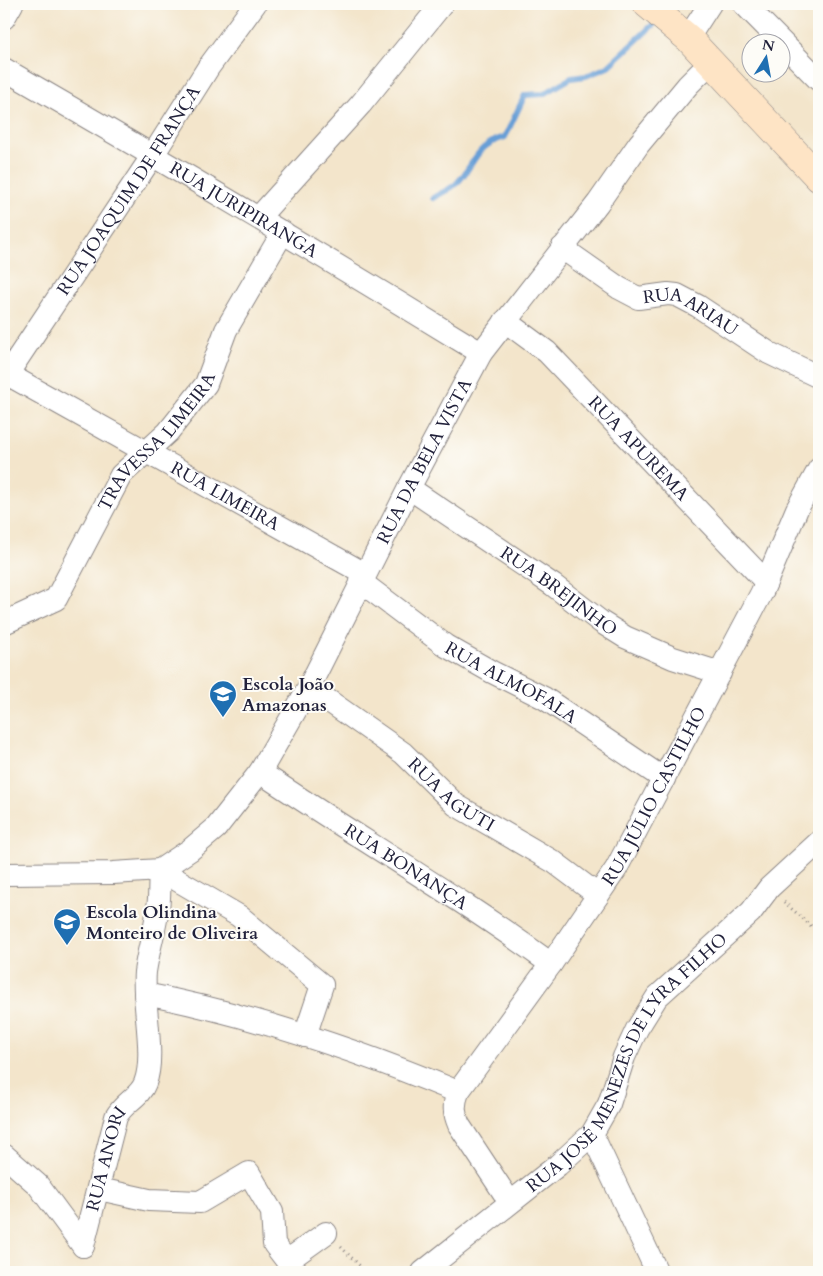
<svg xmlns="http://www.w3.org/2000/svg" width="823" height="1276" viewBox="0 0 823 1276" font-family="Cardo,serif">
  <rect width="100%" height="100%" fill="#fdfcf7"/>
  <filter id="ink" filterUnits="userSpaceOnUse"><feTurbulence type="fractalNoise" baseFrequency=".02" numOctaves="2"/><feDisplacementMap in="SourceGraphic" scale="10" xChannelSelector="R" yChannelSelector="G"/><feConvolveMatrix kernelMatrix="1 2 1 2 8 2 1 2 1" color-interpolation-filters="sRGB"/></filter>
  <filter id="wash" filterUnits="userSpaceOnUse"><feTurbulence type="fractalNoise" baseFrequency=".0096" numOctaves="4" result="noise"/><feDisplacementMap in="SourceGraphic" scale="20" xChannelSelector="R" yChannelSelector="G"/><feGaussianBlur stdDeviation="1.12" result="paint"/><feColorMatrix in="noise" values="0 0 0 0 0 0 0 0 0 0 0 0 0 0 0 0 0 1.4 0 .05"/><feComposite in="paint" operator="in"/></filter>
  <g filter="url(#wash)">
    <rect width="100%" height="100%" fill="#f3e5cb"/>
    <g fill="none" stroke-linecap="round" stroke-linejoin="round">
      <!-- stream -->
      <path stroke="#689fd6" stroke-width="6" d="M433,198c8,-5 18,-9 24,-15 19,-20 17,-37 48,-46l20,-42 19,-1 27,-16 15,-2 22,-9 50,-47"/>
    </g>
  </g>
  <g filter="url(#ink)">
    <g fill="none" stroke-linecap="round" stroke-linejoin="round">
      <!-- street casing -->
      <g stroke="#8a8483" stroke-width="24">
        <g id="street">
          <path d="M744,4l75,76"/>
          <path d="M4,18l8,-14"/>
          <path d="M688,38l22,-34"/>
          <path id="s1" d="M4,69c160,92 319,187 477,284"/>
          <path d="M259,217l102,-113 81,-100"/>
          <path id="s2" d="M562,248l57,40 19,10 30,-4 9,1 21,11 71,47 50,24"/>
          <path id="s3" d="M505,321l42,31 219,230"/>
          <path id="s4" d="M7,374l358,200"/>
          <path id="s5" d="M4,379l149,-224 55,-87 47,-64"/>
          <path id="s6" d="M409,488l144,97 48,37 24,15 48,21 47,15"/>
          <path id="s7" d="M361,582l85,64 46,26 52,26 120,81"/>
          <path id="s8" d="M4,623l52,-24 65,-124 47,-43 38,-48 20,-54 57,-98"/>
          <path id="s9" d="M309,687l94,66 53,52 98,57 44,33"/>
          <path id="s10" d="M260,772c96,65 197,123 291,192"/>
          <path d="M160,870l79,46 83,69 -17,51"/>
          <path id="s11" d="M4,874l109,-1 47,-3 30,-20 26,-22 44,-56 49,-85 100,-199 72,-135 117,-150 41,-59 49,-59 23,-23"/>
          <path d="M145,994c108,21 212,56 313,98"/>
          <path d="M592,1134l65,138"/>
          <path d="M4,1155l34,30 45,61"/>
          <path d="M99,1189l50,11 51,2 49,-29 23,39 2,32 13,17 39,-28"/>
          <path id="s12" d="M510,1202l-51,-77c-5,-12 -6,-20 -1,-33l93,-128 65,-95 146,-277 35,-83 22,-40"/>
          <path id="s13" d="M83,1246l33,-129c8,-15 24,-20 29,-34 11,-28 -3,-79 0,-111 3,-21 10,-42 13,-64 2,-12 1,-25 2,-38"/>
          <path id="s14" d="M423,1272l135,-107 34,-31 17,-30 15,-47 13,-28 20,-32 94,-85 18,-24 50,-46"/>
        </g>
      </g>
      <!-- secondary casing -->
      <g stroke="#8a8483" stroke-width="29">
        <path id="secondary" d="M647,4l41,34 131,140"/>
      </g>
      <!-- path -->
      <path stroke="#8a8483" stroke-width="3" stroke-dasharray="1 4" stroke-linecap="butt" d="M784,902l35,31
        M341,1247l25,25"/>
      <!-- street -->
      <use href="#street" stroke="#fff" stroke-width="22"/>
      <!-- secondary -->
      <use href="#secondary" stroke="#fee4c5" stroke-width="28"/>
    </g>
  </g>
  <!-- icons -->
  <defs>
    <g id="school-pin" transform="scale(1.4375)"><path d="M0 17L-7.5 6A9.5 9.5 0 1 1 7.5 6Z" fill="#1f6fb2" stroke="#fdfcf7"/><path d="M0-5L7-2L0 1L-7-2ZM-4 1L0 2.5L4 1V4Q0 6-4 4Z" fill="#fff"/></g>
  </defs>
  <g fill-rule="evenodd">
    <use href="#school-pin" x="223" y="694"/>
    <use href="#school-pin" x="67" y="922"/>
  </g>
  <g text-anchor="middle" stroke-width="4" stroke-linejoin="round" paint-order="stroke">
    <!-- street labels -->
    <g font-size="18" fill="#22223b" stroke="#fdfcf7">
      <text dy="6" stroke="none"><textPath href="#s5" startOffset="226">RUA JOAQUIM DE FRANÇA</textPath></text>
      <text dy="6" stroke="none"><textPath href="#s1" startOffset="278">RUA JURIPIRANGA</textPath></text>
      <text dy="6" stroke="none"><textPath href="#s2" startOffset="148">RUA ARIAU</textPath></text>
      <text dy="6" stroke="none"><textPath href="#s8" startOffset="246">TRAVESSA LIMEIRA</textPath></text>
      <text dy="6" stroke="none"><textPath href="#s3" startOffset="185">RUA APUREMA</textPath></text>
      <text dy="6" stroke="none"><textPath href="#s11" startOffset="649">RUA DA BELA VISTA</textPath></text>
      <text dy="6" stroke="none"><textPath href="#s4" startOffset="250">RUA LIMEIRA</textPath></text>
      <text dy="6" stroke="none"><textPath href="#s6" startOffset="182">RUA BREJINHO</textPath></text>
      <text dy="6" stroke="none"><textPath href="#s7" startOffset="181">RUA ALMOFALA</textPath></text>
      <text dy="6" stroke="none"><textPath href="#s9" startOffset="179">RUA AGUTI</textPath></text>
      <text dy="6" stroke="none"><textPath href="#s12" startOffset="482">RUA JÚLIO CASTILHO</textPath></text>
      <text dy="6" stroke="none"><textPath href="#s10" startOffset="174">RUA BONANÇA</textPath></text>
      <text dy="6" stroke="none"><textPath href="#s14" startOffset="298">RUA JOSÉ MENEZES DE LYRA FILHO</textPath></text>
      <text dy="6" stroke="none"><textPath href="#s13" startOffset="90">RUA ANORI</textPath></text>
    </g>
    <!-- poi labels -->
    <g font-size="18" font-weight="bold" fill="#22223b" stroke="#fdfcf7" text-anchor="start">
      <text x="242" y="690">Escola João<tspan x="242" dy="21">Amazonas</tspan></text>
      <text x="86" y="918">Escola Olindina<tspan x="86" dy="21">Monteiro de Oliveira</tspan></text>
    </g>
  </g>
  <!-- margin -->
  <rect width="823" height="1276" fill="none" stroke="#fdfcf7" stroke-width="20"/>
  <!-- north arrow -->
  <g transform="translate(766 58) rotate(11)"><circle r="24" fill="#fdfcf7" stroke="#a5a5ac"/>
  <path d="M0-4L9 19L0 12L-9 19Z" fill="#1f6fb2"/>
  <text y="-8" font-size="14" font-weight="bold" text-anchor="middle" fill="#22223b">N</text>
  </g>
</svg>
